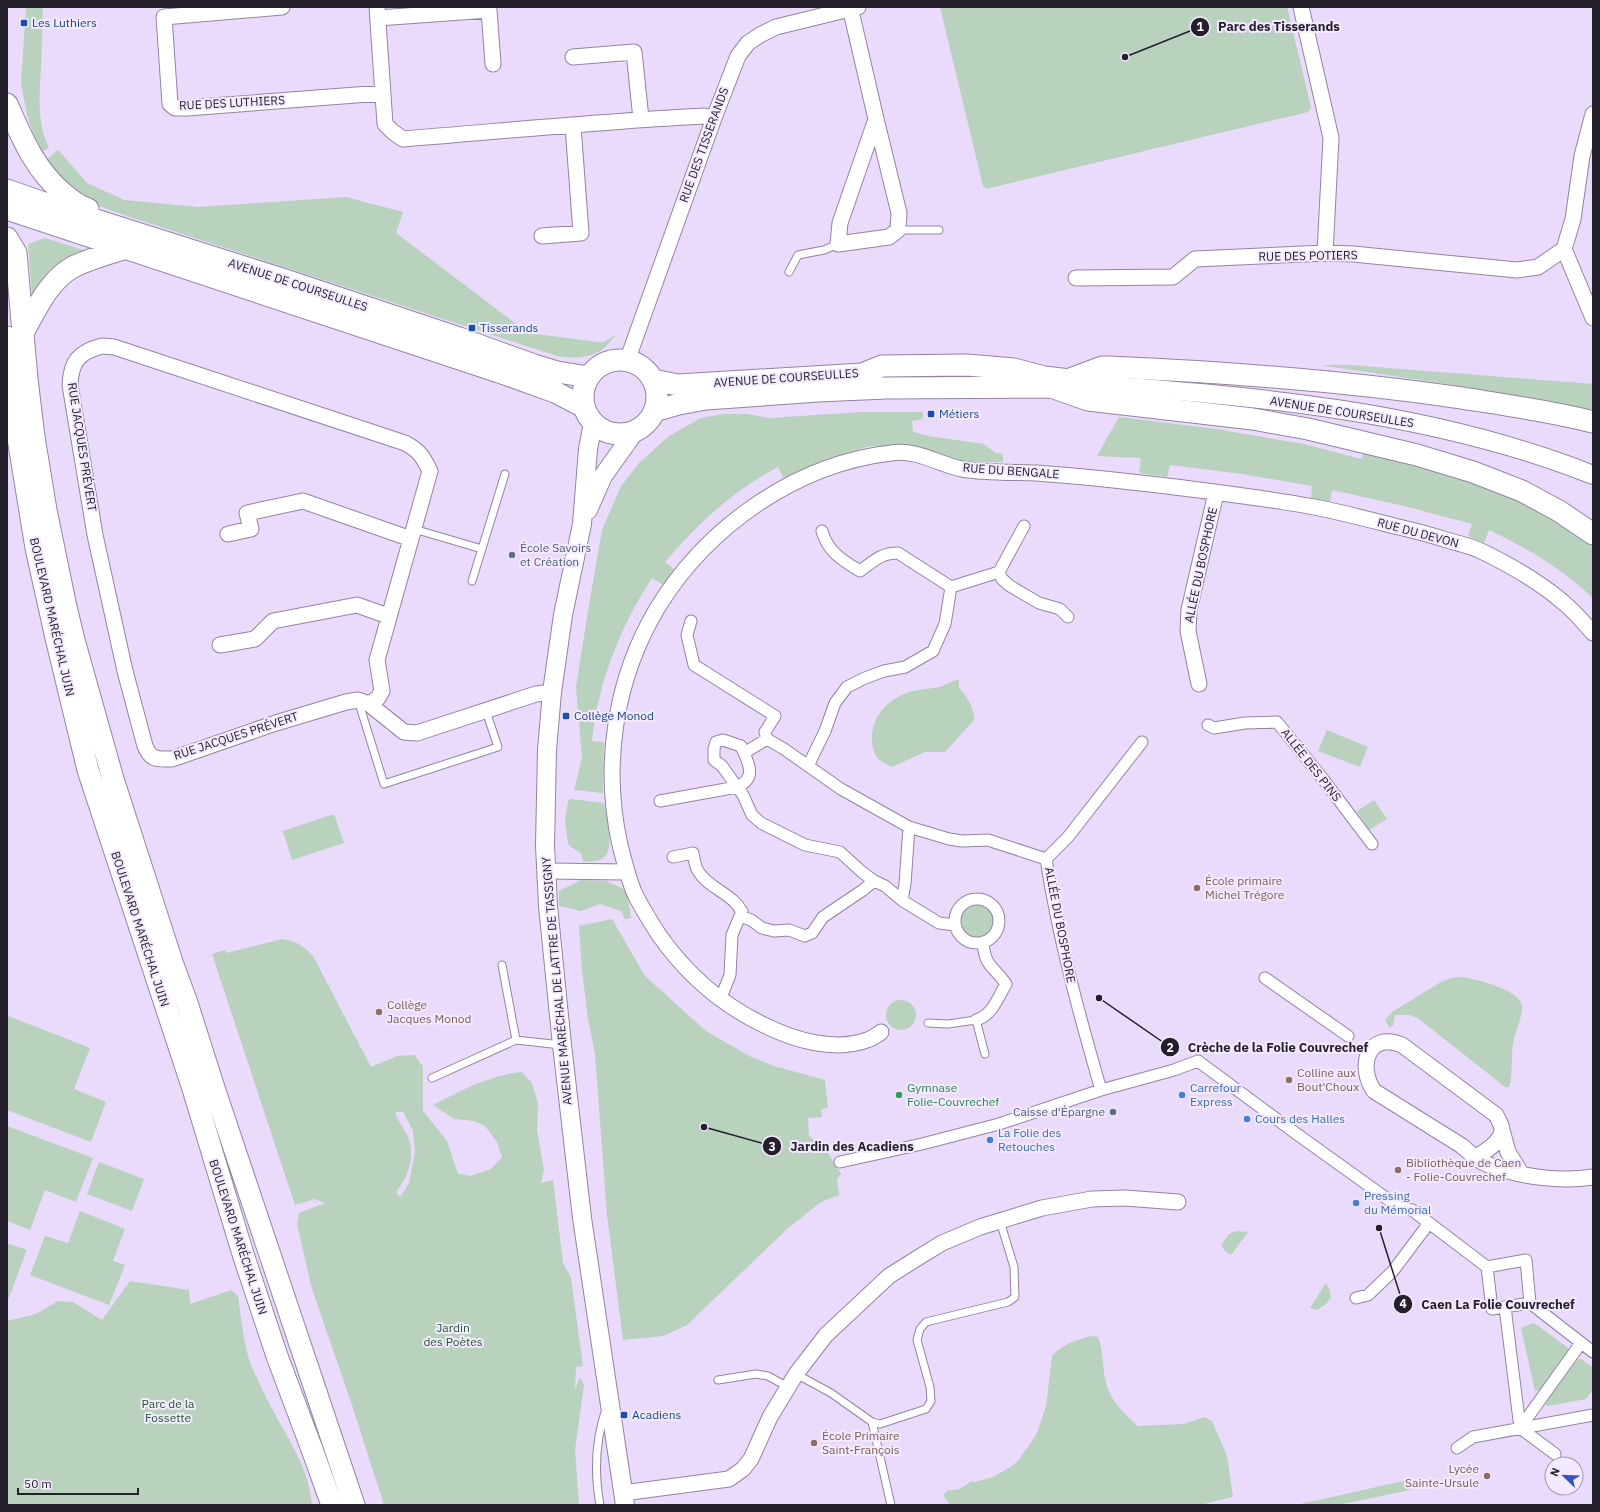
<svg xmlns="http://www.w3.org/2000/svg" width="1600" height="1512" viewBox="0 0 1600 1512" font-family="'IBM Plex Sans',sans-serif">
  <rect width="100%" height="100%" fill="#eadafc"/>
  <!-- green -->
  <path fill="#b8d2bd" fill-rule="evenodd" d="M26,7h17c-1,19 -1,39 -2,58 -1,27 -5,58 8,82l-9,7 -13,-39 -6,-32z
    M940,7h347l24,100 -3,5 -322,77 -3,-3z
    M58,150l29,33 37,17 75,7 147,-10 57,15 -7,21 132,100 70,9h5l13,-7c-4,4 -8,10 -13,14 -12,9 -31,10 -46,7l-445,-145 -18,-7 -16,-10 -33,-33z
    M45,238l38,12 1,7 -52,39 -4,-52z
    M1320,365h30l243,19v27l-140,-26z
    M863,412h60v7l-11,2 1,11 16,4 54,8 13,9 7,1v8h-44l-35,-13 -54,-3 -43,13 -43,20 -6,-12c-44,23 -81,57 -113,95l9,7 -11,16 -11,-7c-32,49 -54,105 -60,163l12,1 -1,51 -29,-3 8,-32 -6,-71 12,-76 14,-81 19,-44 18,-23 30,-27 32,-18 22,-4h24l22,4z
    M1119,417l97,12 88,15 57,15 4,-8c66,17 136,32 194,69 12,8 23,18 34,26v52c-31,-29 -66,-50 -104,-68l-5,13 -16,-7 4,-12 -72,-19 -68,-15 -2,12 -19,-3 1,-13 -70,-12 -72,-9 -3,12 -28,-4 2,-15 -44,-2z
    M959,679v9c7,6 16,22 15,32l-29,32h-20l-33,15c-14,-6 -19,-11 -20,-27 -1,-23 16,-41 37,-48 10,-3 20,-3 30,-5 7,-2 13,-6 20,-8z
    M1327,730l41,17 -8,20 -42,-16z
    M571,799l33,4c4,23 18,64 -21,58l-2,-8 -10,-6 -3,-3 -3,-22 3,-21z
    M1374,800l13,19 -18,11 -12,-19z
    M334,814l10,29 -52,17 -9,-29z
    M581,880l25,1 21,9 4,28 -6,1 -4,-8 -21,-7 -19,7 -22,-5v-15z
    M959 921a18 18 0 1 1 36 0a18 18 0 1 1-36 0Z
    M612,919l33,57 61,55 45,26 23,9 51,14 3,28 -7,1 1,8 -14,1 1,18 16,12 16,26 -4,5 2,16 -18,7 -34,27 -100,96 -24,11 -40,4 -16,-125 -12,-161 -7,-35 -6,-49 -3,-44z
    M282,939c14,2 22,7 31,17l58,111 26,-11 17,-1 9,11v45l24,30 11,33 13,2 20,-7 11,-12 -5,-15 -12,-16 -10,-5 -21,-2 -21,-14c27,-14 57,-30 89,-33l10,11 6,21 -1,26 7,40 -3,13 12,-3 10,83 8,15 12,88 -7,1 -1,23 5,-13 4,8 -9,65 4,55h-195l-33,-103 -39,-113 -15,-65 2,-11 26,-10 -10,-4 -20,6 -83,-251 13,-4 1,3zM395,1112h8l10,19 2,21 -6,31 -9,14 -4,-5c12,-14 19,-34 13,-53 -4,-9 -11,-18 -14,-27z
    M1461,977c14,2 64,13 61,32 -1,12 -7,23 -9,35 -2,12 0,35 -4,43h-4l-86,-68 -9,-4h-15l-2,11 -4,1 -4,-7 7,-8 49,-30 11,-4z
    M886 1015a15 15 0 1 1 30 0a15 15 0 1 1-30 0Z
    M8,1016l82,32 -16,41 32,13 -15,40 -84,-32v-91z
    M7,1126l86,32 -17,44 -31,-12 -15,40 -23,-9z
    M99,1162l45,17 -12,32 -45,-17z
    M80,1211l45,18 -12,32 12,4 -16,40 -79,-30 15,-39 23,7z
    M1236,1231l12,1 -17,23 -6,-4 -4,-6 8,-11z
    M7,1243l20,7 -19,50 -1,-1z
    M130,1281l59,9 1,14 41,-14 7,6c3,20 5,41 10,60 4,13 11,26 16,37 17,36 45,71 48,112h-305v-184l29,-7 22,-13 15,1 29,18z
    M1326,1283l4,8 1,6 -5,7 -9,6 -7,-2z
    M1534,1323l34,25v4l-27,38 -6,1 -14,-63z
    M1091,1336l7,1c6,15 4,31 8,46 4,17 19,32 32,43l46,-2 20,-7 8,4 15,35 6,41 -33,8h-250l-7,-10 5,-5c10,1 15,-2 23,-9l4,1 18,-5 16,-9 9,-7 18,-26 10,-28 6,-51c10,-12 25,-16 39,-20z
    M1578,1359h3l12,8v23l-7,9 -38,7 -4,-2z
    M1408,1480l2,10 -72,15h-42z"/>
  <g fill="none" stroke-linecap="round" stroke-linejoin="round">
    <!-- service casing -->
    <g stroke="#9384a3" stroke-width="9">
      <path id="service" d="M898,230h41
        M789,272l9,-17 26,-5 14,-6
        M414,529l68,20
        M472,581l33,-107
        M358,700l26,84 114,-37 -12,-36
        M502,965l14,75
        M928,1023l20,1 28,-4 9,34
        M432,1078l84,-38 45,5
        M796,1374l35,19 41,29 19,83
        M718,1380l38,-6 12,2 20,11
        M872,1422l8,2 46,-15 5,-8 -1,-14 -13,-47 3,-11 6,-7 82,-20 7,-5 -1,-30 -14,-46
        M600,1505c-6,-33 -5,-64 6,-96"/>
    </g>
    <!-- pedestrian casing -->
    <g stroke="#9384a3" stroke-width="13">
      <path id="pedestrian" d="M1024,526l-25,46 3,7 8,7 29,17 21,6 8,8
        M822,531c6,21 20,29 38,40 13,-9 20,-18 38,-18l53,34
        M691,621l-4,14 7,30 81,51 -10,16 2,7 17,10 57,40 68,38 40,12 13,2 26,-1 58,19
        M1208,725l6,3 31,-5 32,-1 46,57 49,65
        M723,740l18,6c7,16 17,32 -4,41l-15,-21 -8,-6v-11l2,-7z
        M744,753l23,-14
        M808,766l17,-35 10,-28 12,-16 18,-9 19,-7 21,-4 28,-16 12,-27 6,-37 48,-15
        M660,801l77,-14 6,8 9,20 9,8 44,22 35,7 22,20 12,9 11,5 18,15 36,22 16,2
        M673,857l20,-4c1,6 2,13 5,18 11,19 41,24 45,46l8,3 11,8 12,3 15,-1 16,6 7,-3 11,-16 40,-27 11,-9
        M1046,859c12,78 33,155 55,231
        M1046,859l22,-22 74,-95
        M955 921a22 22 0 1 1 44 0a22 22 0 1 1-44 0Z
        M902,900l3,-16 4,-57
        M1265,978l83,58
        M720,1000l10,-25 2,-40 10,-24
        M976,1020c17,-5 22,-23 30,-36 -13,-19 -21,-16 -23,-42
        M840,1162l82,-18 77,-20 102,-34 73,-20 24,-9 96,71 106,76 12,2 75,57 5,42 38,-6 63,49
        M1487,1267l39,-7 4,43
        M1356,1298l12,-3 25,-24 36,-48
        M1505,1307l15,121
        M1520,1428l61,-85
        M1520,1428l35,26
        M1457,1448l16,-11 120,-22"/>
    </g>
    <!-- minor casing -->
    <g stroke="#9384a3" stroke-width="17">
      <path id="minor" d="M282,7l-118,10 6,87 5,4h12l195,-15
        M377,7l8,117 8,8 10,7c101,-8 201,-18 301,-23l10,2
        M850,7l26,112 -36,104 -2,21 51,-7 9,-7 1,-17 -23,-94
        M1301,7l30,131 -6,115
        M378,18l111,-8 4,54
        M573,57l61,-5 7,67
        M542,236l39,-3 -8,-107
        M1564,249l29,69
        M1076,278l97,-1 22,-18 130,-6 28,1 164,16 21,-3 26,-18 9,-30 9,-63 11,-42
        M102,346l12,1 291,96c15,8 18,14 25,28l-53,189 5,31 -4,7 -9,6 -11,-4 -12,2 -70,21 -104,36c-14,0 -21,2 -27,-13l-20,-75 -30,-136 -25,-150c1,-24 9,-33 32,-39z
        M627,361l87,-243 24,-62 10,-13 12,-8 16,-8 82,-20
        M228,534l23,-5 -4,-16 56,-12 108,38
        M220,645l35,-6 18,-18 84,-16 31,11
        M1199,684l-11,-53 1,-21 27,-117
        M369,704l35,28 13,1 119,-39 16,-2
        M546,871l81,1
        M881,1032c-2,2 -12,8 -14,8 -33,12 -73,0 -103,-15 -44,-21 -77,-50 -105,-90 -9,-14 -18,-28 -25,-43 -6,-15 -10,-31 -14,-47 -18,-80 -5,-167 38,-238 50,-81 138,-143 233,-154 27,-4 46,11 71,16 24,4 50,3 74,4 44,3 88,8 131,13 49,6 98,12 147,21 27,5 53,12 80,19 19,4 37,9 56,15 10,3 21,5 31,10 29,14 59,31 83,52 11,9 20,20 29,30
        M1502,1130l6,22 13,21
        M1475,1157c10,-5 26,-15 27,-27 0,-5 -4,-11 -6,-15l-94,-70c-34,-14 -45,21 -28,46l88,55c8,7 17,16 27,19 32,12 71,17 104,12
        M623,1493l106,-14 14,-10 8,-10 19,-42 26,-43 30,-39 63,-59 27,-17 26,-16 38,-16 62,-19 50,-9 33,-1 53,4"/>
    </g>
    <!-- tertiary casing -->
    <g stroke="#9384a3" stroke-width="20">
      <path id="tertiary" d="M1085,384c171,12 347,27 508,91
        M593,423l-5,26 -6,75 -19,91 -11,77 -5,58 -2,95 3,61 14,139 20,173 43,287
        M588,510l15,-34 32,-45"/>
    </g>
    <!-- secondary casing -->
    <g stroke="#9384a3" stroke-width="23">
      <path id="secondary" d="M7,104c15,34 28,66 57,90 7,6 15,12 24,15
        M7,190l51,18 227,72 174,58 75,27 23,7 32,5
        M7,209l492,163 56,20 29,15
        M7,238l9,15 11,126 7,58 12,73 20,97 8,33 39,139 60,186 14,38 28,88 139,414
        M23,333c13,-23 25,-52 50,-66 16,-8 34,-13 50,-18
        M7,337l10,95 19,116 20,90 32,132 105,319 50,165 34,102 36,96 19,53
        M583 397a37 37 0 1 1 74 0a37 37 0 1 1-74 0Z
        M1070,379l32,-12h7c118,5 236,14 353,31 44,7 88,13 131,24
        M653,380l25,5 184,-11 20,-8 85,-1 47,4 30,8 26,3
        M1051,387l37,13 165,19 55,10 109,26 56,17 49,19 37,20 34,23
        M654,411l25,-7 27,-5 112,-8 68,-3 170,-1"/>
    </g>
    <!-- service -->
    <use href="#service" stroke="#fff" stroke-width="7"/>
    <!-- pedestrian -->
    <use href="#pedestrian" stroke="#fff" stroke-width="11"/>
    <!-- minor -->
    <use href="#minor" stroke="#fff" stroke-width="15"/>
    <!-- tertiary -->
    <use href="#tertiary" stroke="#fff" stroke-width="18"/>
    <!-- secondary -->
    <use href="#secondary" stroke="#fff" stroke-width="21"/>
  </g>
  <!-- markers -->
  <g fill="#1a4fb4" stroke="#f4eaff" stroke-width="1.5">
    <rect x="20" y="19" width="8" height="8" rx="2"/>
    <rect x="468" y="324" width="8" height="8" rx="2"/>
    <rect x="927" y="410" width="8" height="8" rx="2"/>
    <rect x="562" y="712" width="8" height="8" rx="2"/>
    <rect x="620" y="1411" width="8" height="8" rx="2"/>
  </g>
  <g fill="#5c6f8a" stroke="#f4eaff" stroke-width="1.5">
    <circle cx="512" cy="555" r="4"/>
    <circle cx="1113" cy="1112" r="4"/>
  </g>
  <g fill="#8d6e63" stroke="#f4eaff" stroke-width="1.5">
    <circle cx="1197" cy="888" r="4"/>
    <circle cx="379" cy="1012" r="4"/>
    <circle cx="1289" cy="1080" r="4"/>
    <circle cx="1398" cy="1170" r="4"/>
    <circle cx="814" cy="1443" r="4"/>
    <circle cx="1487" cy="1476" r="4"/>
  </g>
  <circle fill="#2e9e5b" stroke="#f4eaff" stroke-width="1.5" cx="899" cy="1095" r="4"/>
  <g fill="#3f7fe0" stroke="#f4eaff" stroke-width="1.5">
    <circle cx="1182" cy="1095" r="4"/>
    <circle cx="1247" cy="1119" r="4"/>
    <circle cx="990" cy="1140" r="4"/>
    <circle cx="1356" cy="1203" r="4"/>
  </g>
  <g text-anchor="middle" stroke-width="4" stroke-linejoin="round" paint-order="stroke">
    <!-- transit labels -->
    <g font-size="12" fill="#164399" stroke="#f4eaff" text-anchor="start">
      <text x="32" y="27">Les Luthiers</text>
      <text x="480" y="332">Tisserands</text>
      <text x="939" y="418">Métiers</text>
      <text x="574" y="720">Collège Monod</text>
      <text x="632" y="1419">Acadiens</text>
    </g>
    <!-- street labels -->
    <g font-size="12" fill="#251e2b" stroke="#f4eaff">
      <text transform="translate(232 103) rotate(-3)" y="4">RUE DES LUTHIERS</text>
      <text transform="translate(704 145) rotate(-70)" y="4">RUE DES TISSERANDS</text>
      <text transform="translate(1308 256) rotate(-1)" y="4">RUE DES POTIERS</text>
      <text transform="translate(298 285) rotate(18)" y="4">AVENUE DE COURSEULLES</text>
      <text transform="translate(786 378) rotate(-4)" y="4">AVENUE DE COURSEULLES</text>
      <text transform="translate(1342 412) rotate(9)" y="4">AVENUE DE COURSEULLES</text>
      <text transform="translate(82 447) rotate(81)" y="4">RUE JACQUES PRÉVERT</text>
      <text transform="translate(1011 471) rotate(4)" y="4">RUE DU BENGALE</text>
      <text transform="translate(1418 533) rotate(15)" y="4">RUE DU DEVON</text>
      <text transform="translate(1201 565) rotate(-78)" y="4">ALLÉE DU BOSPHORE</text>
      <text transform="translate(52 617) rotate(77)" y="4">BOULEVARD MARÉCHAL JUIN</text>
      <text transform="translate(236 736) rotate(-18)" y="4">RUE JACQUES PRÉVERT</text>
      <text transform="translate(1311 765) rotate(52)" y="4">ALLÉE DES PINS</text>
      <text transform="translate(1060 925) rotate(79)" y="4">ALLÉE DU BOSPHORE</text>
      <text transform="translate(140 929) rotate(72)" y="4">BOULEVARD MARÉCHAL JUIN</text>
      <text transform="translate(557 981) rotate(-95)" y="4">AVENUE MARÉCHAL DE LATTRE DE TASSIGNY</text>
      <text transform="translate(238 1237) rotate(72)" y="4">BOULEVARD MARÉCHAL JUIN</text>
    </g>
    <!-- service labels -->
    <g font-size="12" fill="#4e5e75" stroke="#f4eaff" text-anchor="start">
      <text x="520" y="552">École Savoirs<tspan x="520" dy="14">et Création</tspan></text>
      <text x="1105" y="1116" text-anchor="end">Caisse d'Épargne</text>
    </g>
    <!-- education labels -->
    <g font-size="12" fill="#785e54" stroke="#f4eaff" text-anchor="start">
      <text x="1205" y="885">École primaire<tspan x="1205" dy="14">Michel Trégore</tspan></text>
      <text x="387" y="1009">Collège<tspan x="387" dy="14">Jacques Monod</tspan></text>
      <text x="1297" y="1077">Colline aux<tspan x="1297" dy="14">Bout'Choux</tspan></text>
      <text x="1406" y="1167">Bibliothèque de Caen<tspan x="1406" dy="14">- Folie-Couvrechef</tspan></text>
      <text x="822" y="1440">École Primaire<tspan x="822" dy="14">Saint-François</tspan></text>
      <text x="1479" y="1473" text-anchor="end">Lycée<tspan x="1479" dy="14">Sainte-Ursule</tspan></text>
    </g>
    <!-- leisure labels -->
    <g font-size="12" fill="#27864d" stroke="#f4eaff" text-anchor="start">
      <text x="907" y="1092">Gymnase<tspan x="907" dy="14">Folie-Couvrechef</tspan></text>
    </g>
    <!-- shop labels -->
    <g font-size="12" fill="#366cbe" stroke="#f4eaff" text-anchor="start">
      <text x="1190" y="1092">Carrefour<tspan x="1190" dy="14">Express</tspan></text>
      <text x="1255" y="1123">Cours des Halles</text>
      <text x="998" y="1137">La Folie des<tspan x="998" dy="14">Retouches</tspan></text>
      <text x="1364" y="1200">Pressing<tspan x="1364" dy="14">du Mémorial</tspan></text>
    </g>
    <!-- park labels -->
    <g font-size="12" fill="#1f562f" stroke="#f4eaff">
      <text x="453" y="1332">Jardin<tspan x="453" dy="14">des Poètes</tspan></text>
      <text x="168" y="1408">Parc de la<tspan x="168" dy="14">Fossette</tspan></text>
    </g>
  </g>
  <!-- callouts -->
  <path fill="none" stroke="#251e2b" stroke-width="1.5" d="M1125 57L1200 27M1099 998L1170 1047M704 1127L772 1146M1379 1228L1403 1304"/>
  <g fill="#251e2b" stroke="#f4eaff" stroke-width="1.5">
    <circle cx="1125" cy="57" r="4"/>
    <circle cx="1099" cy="998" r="4"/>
    <circle cx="704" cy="1127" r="4"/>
    <circle cx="1379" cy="1228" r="4"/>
    <circle cx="1200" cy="27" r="10"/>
    <circle cx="1170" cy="1047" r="10"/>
    <circle cx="772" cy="1146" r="10"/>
    <circle cx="1403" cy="1304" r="10"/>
  </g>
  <g font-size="12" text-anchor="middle" font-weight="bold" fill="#fff">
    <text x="1200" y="31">1</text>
    <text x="1170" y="1052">2</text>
    <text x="772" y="1151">3</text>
    <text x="1403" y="1308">4</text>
  </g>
  <g font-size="13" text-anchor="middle" font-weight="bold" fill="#251e2b" stroke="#f4eaff" stroke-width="4" stroke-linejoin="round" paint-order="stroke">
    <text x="1279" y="31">Parc des Tisserands</text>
    <text x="1278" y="1052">Crèche de la Folie Couvrechef</text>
    <text x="852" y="1151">Jardin des Acadiens</text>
    <text x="1498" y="1309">Caen La Folie Couvrechef</text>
  </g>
  <!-- border -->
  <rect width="1600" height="1512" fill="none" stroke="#251e2b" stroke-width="16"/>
  <!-- north arrow -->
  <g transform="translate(1564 1476) rotate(293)"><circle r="19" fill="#f4eaff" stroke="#a198aa"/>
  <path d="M0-3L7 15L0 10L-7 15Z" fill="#3056c6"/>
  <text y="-6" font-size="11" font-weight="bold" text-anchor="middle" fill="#251e2b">N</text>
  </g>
  <!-- scale -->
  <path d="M18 1488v6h120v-6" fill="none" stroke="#251e2b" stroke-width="2"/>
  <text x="24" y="1488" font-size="12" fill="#251e2b" stroke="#f4eaff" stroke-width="3" paint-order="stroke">50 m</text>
</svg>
